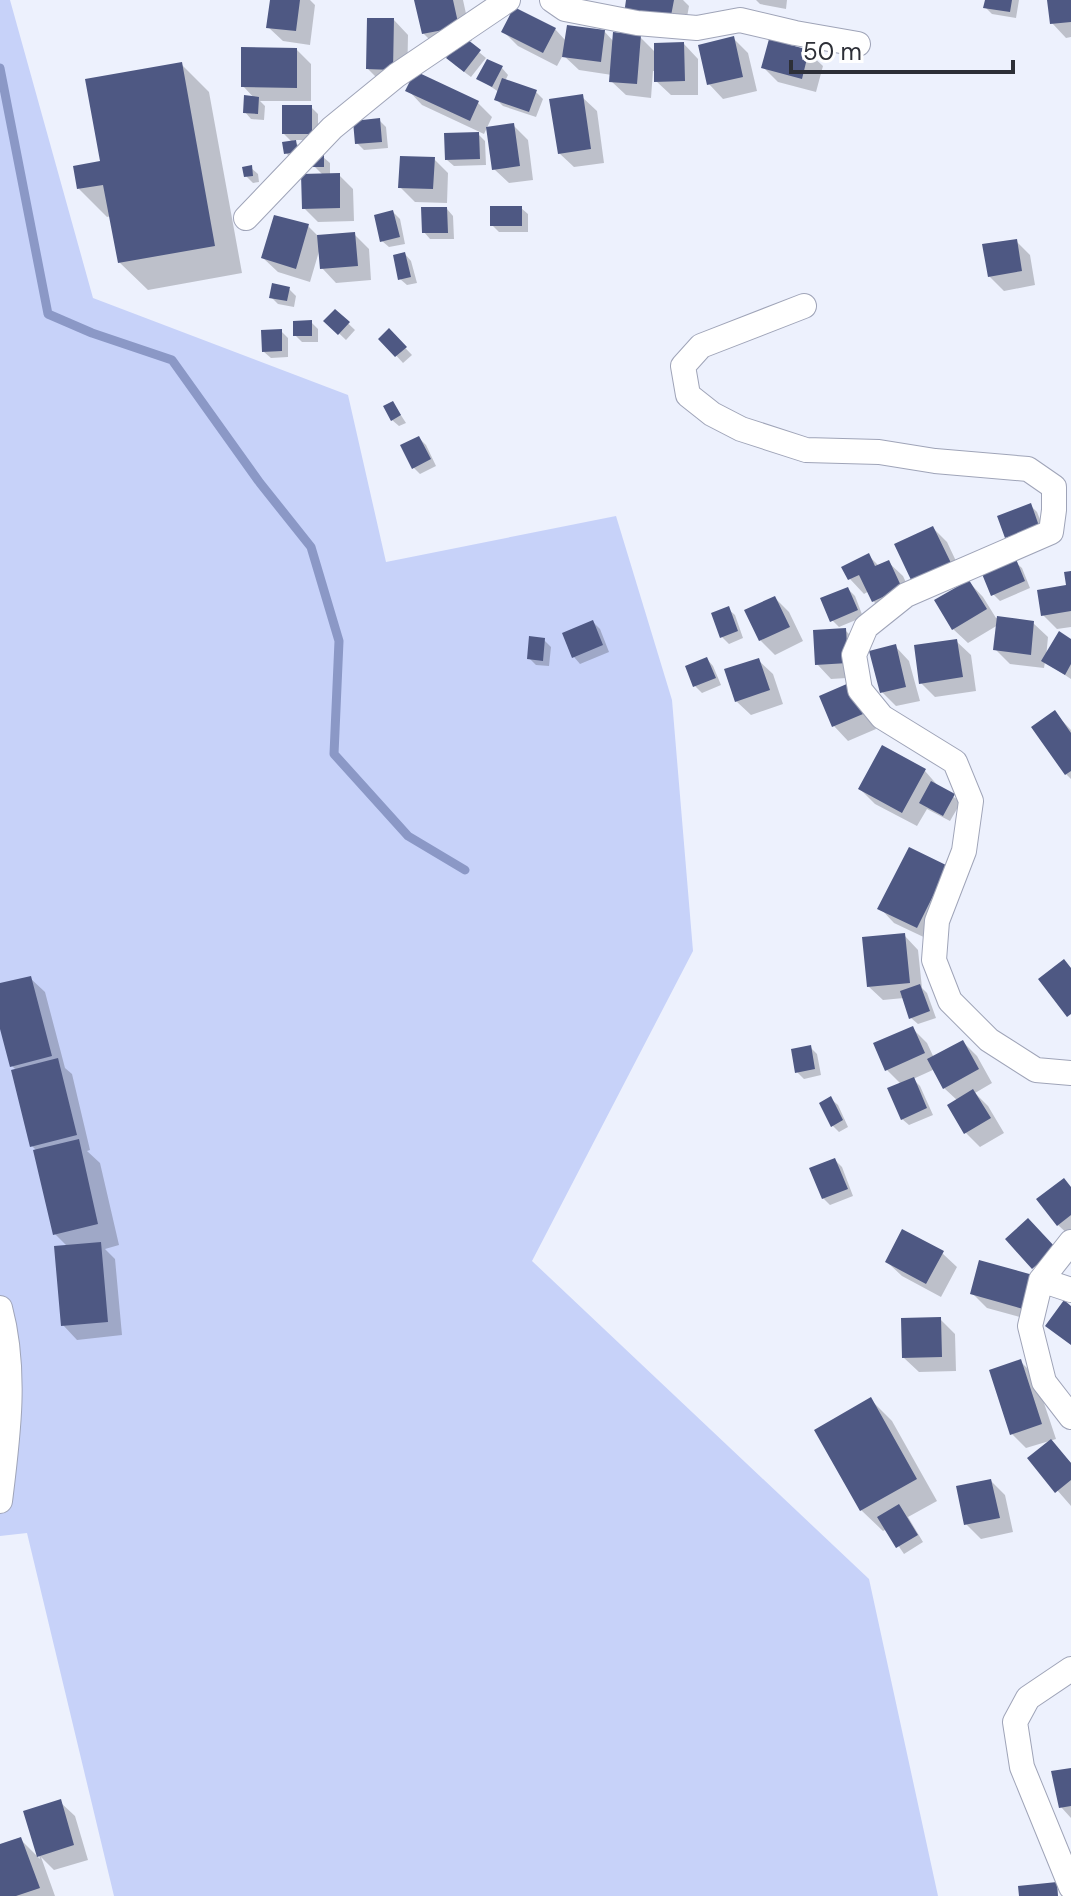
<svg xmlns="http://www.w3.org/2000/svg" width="1071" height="1896" viewBox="0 0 1071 1896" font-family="'DM Sans',sans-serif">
  <rect width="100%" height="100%" fill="#edf1fd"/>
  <!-- green -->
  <path fill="#c7d2f9" d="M0,0h10l83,298 255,97 38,167 230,-46 56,184 21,251 -161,310 337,318 69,317h-824l-87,-363 -27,3z"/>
  <!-- shadow -->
  <path fill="#0003" d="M272,0h38l5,5 -5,40 -27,-4 -15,-14z
    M416,0h47l9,41 -5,1 19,16 -15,19 -16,-12 5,-22 -22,5 -15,-15z
    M628,0h55l6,6 -5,28z
    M756,0h31l-1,9 -26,-5z
    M987,0h32l-3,18 -24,-4 -6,-6z
    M1049,0h22v37l-5,1 -14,-15z
    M394,20l14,15 -1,49 -25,-1 -14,-14z
    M555,29l11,12 38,-10 10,11 26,-5 16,16 28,-9 14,15v36h-27l-15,-14v-10h-3l-2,27 -25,-3 -15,-14 1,-6 -33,-5 -16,-15 -6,11 -39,-20 -14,-14z
    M734,39l14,14 9,38 -34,8 -14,-15z
    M297,50l14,14v37h-51l5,5 -1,14 -13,-1 -6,-7 10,-13 -12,-13z
    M808,52l15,14 -7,26 -38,-10 -14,-14z
    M181,64l28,28 33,181 -94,17 -29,-28 -8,-46 -4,1 -28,-28z
    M502,68l6,7 -3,6 31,11 7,7 -7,18 -33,-11 -7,-7 3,-7 -20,-13z
    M408,90l70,13 14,14 -8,17 -62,-29z
    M582,97l15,14 7,52 -30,4 -15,-14z
    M311,107l7,7v26h-25l9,9 -9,11 -7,-7 7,-10 -9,-9z
    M379,120l7,7 2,21 -24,2 -7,-7z
    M513,125l15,15 5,40 -24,3 -15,-14z
    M478,134l7,7 1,24 -32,1 -7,-6z
    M323,157l7,6v12h9l14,14 1,32 -36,1 -14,-14 19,-33 -9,-9z
    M434,159l14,14 -1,30 -32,-1 -15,-15z
    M251,168l7,6 1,8 -6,1 -7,-7z
    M521,208l7,6v18h-29l-7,-7z
    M447,209l6,7 1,23h-24l-6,-7z
    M393,212l7,7 5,25 -16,3 -7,-6z
    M308,226l11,11 35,-3 15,15 2,31 -35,3 -14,-15 -2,-20 -10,34 -32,-10 -15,-14z
    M1016,241l14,14 5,30 -31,6 -15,-15z
    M405,254l6,7 6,22 -10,2 -7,-6z
    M289,289l7,7 -2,11 -16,-3 -7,-7z
    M335,311l20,19 -9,10 -20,-19z
    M311,322l7,7v13h-16l-7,-7z
    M281,331l7,7v19l-17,1 -7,-6z
    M389,331l23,24 -9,8 -22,-24z
    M393,403l13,20 -7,3 -7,-6z
    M419,438l7,7 10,21 -16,8 -7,-7z
    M1030,505l7,7 8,20 -31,12 -7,-7 -8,-20z
    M933,528l14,14 17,36 -36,17z
    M869,556l10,10 9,-4 15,14 12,26 -27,13 -15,-14 -4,-10 -5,3 -14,-15z
    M1015,562l7,6 8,20 -30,13 -7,-7z
    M1071,573v54l-14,2 -14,-14 25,-28z
    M969,582l14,15 13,21 37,5 15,14 -2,21 25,-17v38l-26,-17 -1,6 -34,-4 -15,-15 3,-24 -30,18 -15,-14z
    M848,589l7,7 8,21 -24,10 -7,-7z
    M775,598l14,14 14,29 -28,14 -15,-15z
    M728,609l7,6 8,23 -14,6 -7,-7z
    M593,622l7,7 9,23 -29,12 -6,-7z
    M845,630l15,15 2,32 -31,2 -14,-15z
    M544,640l7,7 -2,19 -13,-1 -7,-7z
    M956,641l15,14 5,36 -41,6 -14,-14z
    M895,646l14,15 11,40 -24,5 -14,-14z
    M707,659l6,7 8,19 -19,8 -7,-7z
    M758,660l15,14 10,30 -32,11 -15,-14z
    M821,697l42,2 13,30 -28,12 -14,-15z
    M1055,713l16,17v49l-5,-5z
    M883,748l42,23 14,16 22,15 -11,19 -23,-12 -10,17 -42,-22 -15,-15z
    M910,849l51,33 -29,59 -38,-18 -14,-15z
    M904,935l14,15 4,38 5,5 9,25 -18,6 -7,-6 -7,-20 -21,2 -15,-14z
    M30,978l15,14 20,76 7,6 18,76 -3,1 13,12 19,82 -14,4 10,10 7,76 -45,5 -14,-15 5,-78 -13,-13 -18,-83 -5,-5 -16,-76 -4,-4 -12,-45v-35z
    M912,1028l15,15 7,15 29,-16 14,14 15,27 -17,10 13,13 16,27 -24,14 -14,-14 -8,-32 -14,-13 -9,-19 -22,10 7,7 13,29 -24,10 -7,-6v-34l-15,-15z
    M811,1048l6,6 4,21 -17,4 -7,-7z
    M831,1099l7,6 10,22 -9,5 -7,-7z
    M835,1160l7,7 11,29 -23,9 -7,-7z
    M1071,1188v49l-13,-12z
    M942,1253l15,14 -16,30 -39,-21 -15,-14z
    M1032,1277l6,45 -51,-14 -15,-15z
    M940,1319l15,15 1,37 -37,1 -15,-14z
    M1021,1362l14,14 21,63 -30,9 -14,-14z
    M871,1400l21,21 45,80 -29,16 15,25 -19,12 -17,-25 -4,2 -22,-21z
    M1051,1442l20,21v43l-41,-47z
    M991,1481l14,14 8,37 -32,7 -15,-15z
    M1071,1770v48l-10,-11z
    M60,1802l15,14 13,44 -34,10 -13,-13 14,39h-55v-49l20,-8 20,20 -14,-47z"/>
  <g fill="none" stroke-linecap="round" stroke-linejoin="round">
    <!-- stream -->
    <path stroke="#8b98c6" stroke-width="9" d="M0,68l48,246 44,19 80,27 88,123 51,64 28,94 -5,113 74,82 57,34"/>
  </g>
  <!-- building -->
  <path fill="#4e5883" d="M270,0h30l-4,31 -30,-3z
    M414,0h39l6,27 -37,7z
    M626,0h48l-4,21 -46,-7z
    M985,0h27l-2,12 -27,-4z
    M1047,0h24v22l-21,2z
    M514,7l42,21 -13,25 -42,-21z
    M367,18h27l-1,52 -27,-1z
    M567,25l38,5 -4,32 -39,-5z
    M613,32l28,3 -4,49 -28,-2z
    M463,36l18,14 -17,22 -18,-14z
    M734,36l9,41 -36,8 -9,-40z
    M769,39l40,11 -7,29 -41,-11z
    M684,42l1,39 -31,1v-39z
    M241,47l56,1v40l-56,-1z
    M487,59l16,7 -11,21 -16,-8z
    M182,62l33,184 -97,17 -15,-78 -26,4 -4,-23 27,-5 -15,-82z
    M415,71l64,30 -9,20 -65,-30z
    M502,78l35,12 -8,22 -35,-12z
    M583,94l8,55 -33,5 -9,-55z
    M244,95l15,2 -1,17 -15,-1z
    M282,105h30v29h-30z
    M380,118l2,24 -27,2 -2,-23z
    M514,123l6,43 -28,4 -6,-43z
    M479,132l1,27 -35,1 -1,-27z
    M296,140l2,12 -14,2 -2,-12z
    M312,155h12v12h-12z
    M400,156l35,1 -2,32 -35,-1z
    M252,165l1,11 -9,1 -2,-10z
    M340,173v35l-38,1 -1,-35z
    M490,206h32v20h-32z
    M421,207h26l1,26h-26z
    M393,210l7,27 -20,5 -6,-27z
    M274,215l35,9 -13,45 -35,-11z
    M355,232l3,34 -38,3 -3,-34z
    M1017,239l5,32 -34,6 -6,-33z
    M405,252l6,25 -13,3 -5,-25z
    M272,283l18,4 -3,14 -18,-3z
    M335,309l15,13 -12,13 -15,-14z
    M312,320v16h-19v-15z
    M389,328l18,19 -12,10 -17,-18z
    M282,329v22l-20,1 -1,-22z
    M393,401l8,14 -10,6 -8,-15z
    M419,436l12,23 -19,10 -12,-24z
    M1031,503l8,23 -34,12 -8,-22z
    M933,526l18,37 -39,19 -18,-38z
    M869,553l6,13 14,-6 13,28 -30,14 -13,-27 -11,5 -7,-13z
    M1016,559l9,22 -34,15 -9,-22z
    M1071,571v40l-30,5 -4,-26 29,-5 -2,-13z
    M969,580l18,29 -35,21 -18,-30z
    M848,587l10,23 -28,12 -10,-24z
    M775,596l15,31 -31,14 -15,-31z
    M729,606l9,25 -18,7 -9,-25z
    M997,616l37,5 -3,34 -38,-5z
    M593,620l10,25 -31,13 -10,-25z
    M846,628l2,35 -33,2 -2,-35z
    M1059,631l12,8v25l-6,11 -24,-14z
    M529,636l16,2 -2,23 -16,-2z
    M957,639l6,38 -44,7 -5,-39z
    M896,644l10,43 -26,6 -11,-42z
    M707,657l9,21 -23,9 -8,-21z
    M759,658l11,32 -35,12 -11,-33z
    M849,683l14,31 -31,13 -13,-31z
    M1055,710l16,23v38l-6,4 -34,-48z
    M882,745l44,24 -24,44 -44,-24z
    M931,781l24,13 -12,22 -24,-13z
    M909,847l39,19 -31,62 -40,-19z
    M905,933l5,50 -43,4 -5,-50z
    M1064,959l7,9v46l-4,3 -29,-38z
    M31,976l21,80 -42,11 -10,-38v-46z
    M920,984l10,27 -21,8 -9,-28z
    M913,1026l12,27 -40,18 -12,-28z
    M963,1040l16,29 -36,20 -16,-30z
    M811,1045l4,24 -20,4 -4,-24z
    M58,1058l19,77 -47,12 -19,-77z
    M914,1077l13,31 -26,12 -14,-32z
    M973,1089l18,29 -27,16 -17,-29z
    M831,1096l12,24 -12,7 -12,-24z
    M79,1139l19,85 -45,11 -20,-85z
    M835,1158l13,31 -26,10 -13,-31z
    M1064,1178l7,9v28l-14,11 -21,-27z
    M1028,1218l28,30 -24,21 -27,-30z
    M902,1229l42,22 -18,33 -41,-22z
    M101,1242l7,80 -47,4 -7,-80z
    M979,1260l54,15 -10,34 -53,-15z
    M1064,1300l7,6v39l-26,-19z
    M941,1317l1,40 -40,1 -1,-40z
    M1021,1359l21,65 -32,11 -21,-65z
    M871,1397l46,82 -57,32 -46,-81z
    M1051,1439l20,24v17l-16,13 -28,-35z
    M991,1479l9,39 -36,7 -8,-39z
    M899,1504l19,31 -22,13 -19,-31z
    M1071,1768v38l-12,2 -8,-37z
    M61,1799l13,46 -37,12 -14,-46z
    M21,1837l19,51 -24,8h-16v-52z
    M1057,1882l1,14h-39l-1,-10z"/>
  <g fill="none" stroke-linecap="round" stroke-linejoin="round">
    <!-- minor casing -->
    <g stroke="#9fa4b8" stroke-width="26">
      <path id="minor" d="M552,0l13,9 72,14 60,5 43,-8 55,13 63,11
        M246,218l86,-90 65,-53 111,-75
        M804,306l-103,40 -18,20 5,29 24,19 29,15 65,21 73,2 56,9 93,8 26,18v23l-3,22 -145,63 -40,32 -12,28 6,35 22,27 73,45 16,39 -7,50 -27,70 -3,39 16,41 39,39 47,30 35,3
        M1071,1242l-30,38 -11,46 14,56 27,35
        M1041,1280l30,10
        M0,1308c17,63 8,129 0,193
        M1071,1669l-43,29 -13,24 7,45 49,120"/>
    </g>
    <!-- minor -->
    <use href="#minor" stroke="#fff" stroke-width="24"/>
  </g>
  <!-- scale -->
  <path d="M791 60v12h222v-12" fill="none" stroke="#2d2f37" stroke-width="4"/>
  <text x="803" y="60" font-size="24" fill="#2d2f37" stroke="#ffffff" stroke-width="6" paint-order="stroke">50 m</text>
</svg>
